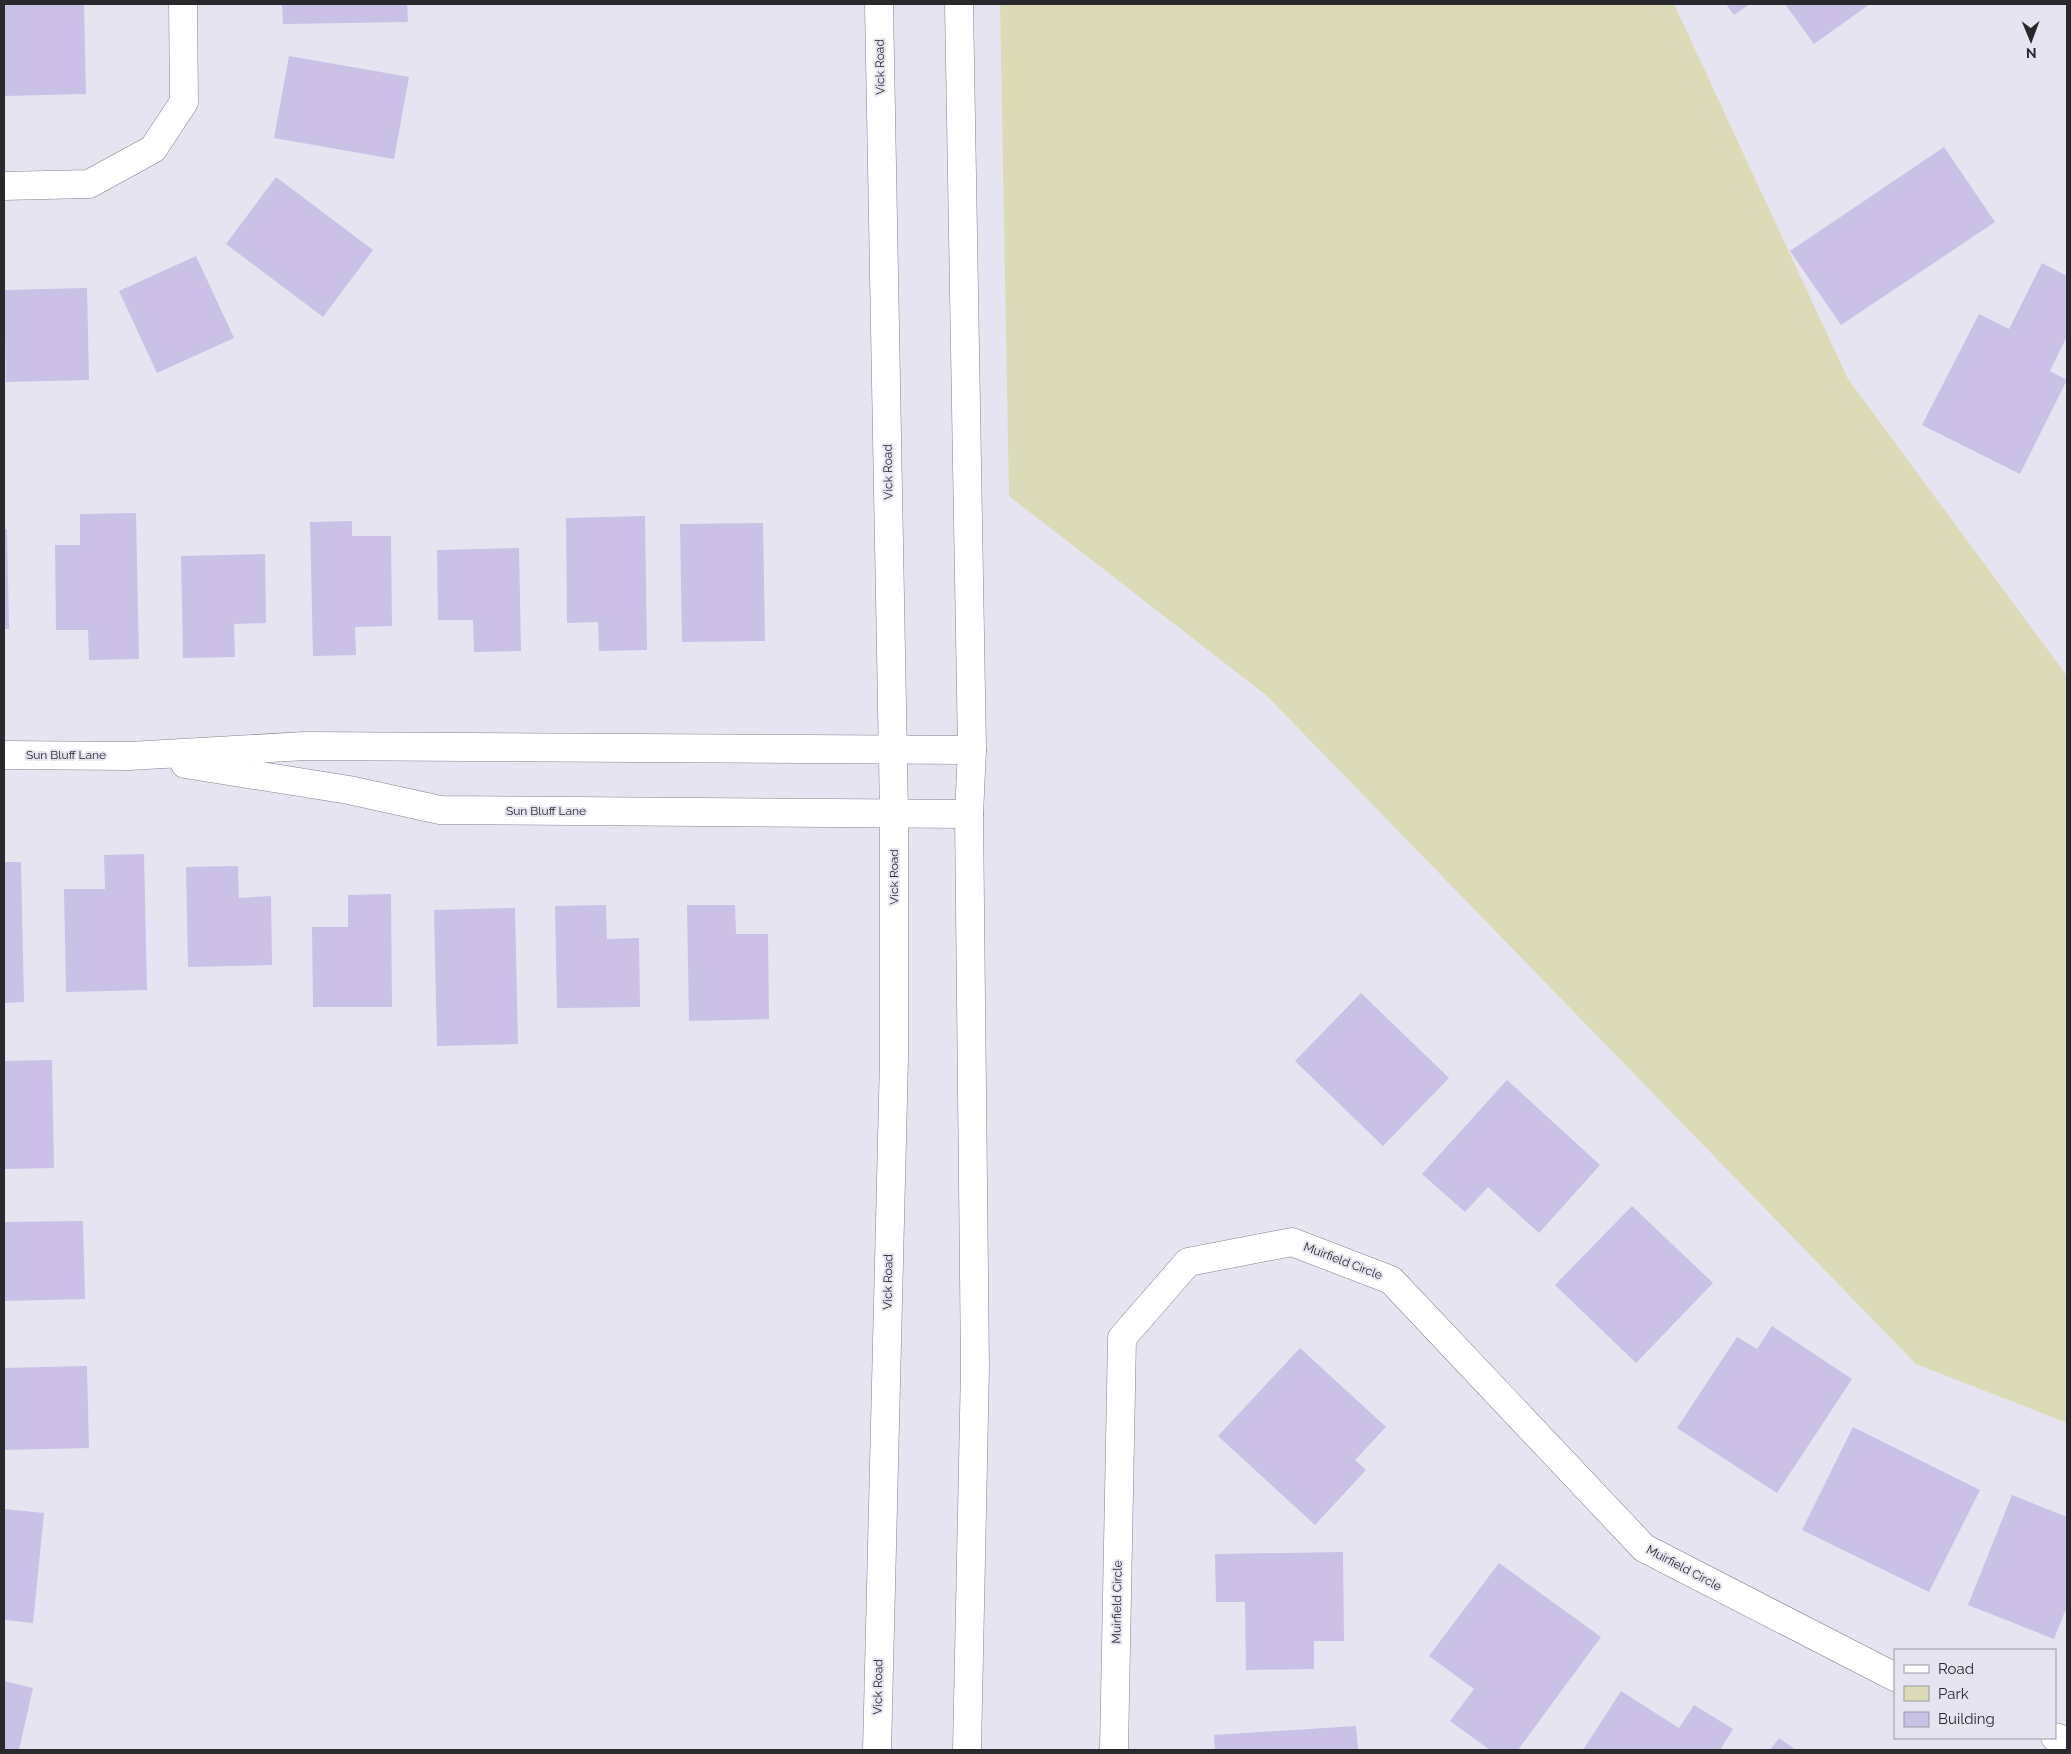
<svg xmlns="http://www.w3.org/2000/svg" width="2071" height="1754" viewBox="0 0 2071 1754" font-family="Raleway,sans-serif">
  <rect width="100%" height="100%" fill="#e6e4f0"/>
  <!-- green -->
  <path fill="#dcdbb8" d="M1000,4h674l174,375 219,297v747l-151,-59 -650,-669 -257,-199z"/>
  <!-- building -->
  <path fill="#c9c1e6" d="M4,4h80l2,90 -82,2z
    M282,4h125l1,18 -125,2z
    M1726,4h24l-16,11z
    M1785,4h85l-56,40z
    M289,56l120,21 -15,82 -120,-21z
    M1944,147l51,75 -154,103 -51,-74z
    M276,177l97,73 -50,67 -97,-73z
    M196,256l38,82 -77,35 -38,-82z
    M2042,263l25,13v60l-17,35 17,9 -47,94 -98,-49 57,-111 30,15z
    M87,288l2,92 -83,2 -2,-92z
    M136,513l3,146 -50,1 -1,-30h-32l-1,-85h25v-31z
    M645,516l2,134 -48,1 -1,-29 -31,1 -1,-105z
    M352,521v15h39l1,90 -37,1 1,28 -43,1 -3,-134z
    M763,523l2,118 -83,1 -2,-118z
    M4,529h3l2,100h-5z
    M519,548l2,103 -47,1 -1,-32h-35l-1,-70z
    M265,554l1,69 -32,1 1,33 -52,1 -2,-102z
    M144,854l3,136 -81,2 -2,-103h41l-1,-34z
    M4,862h17l3,140 -20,1z
    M238,866l1,32 32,-2 1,69 -84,2 -2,-100z
    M391,894l1,113h-79l-1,-80h36v-32z
    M606,905l1,34 32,-1 1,69 -83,1 -2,-102z
    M687,905h48l1,29h32l1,85 -80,2z
    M515,908l3,136 -81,2 -3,-136z
    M1361,993l88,85 -66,68 -88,-85z
    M52,1060l2,108 -50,1v-108z
    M1507,1080l93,85 -61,68 -51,-46 -23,25 -43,-38z
    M1632,1206l81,77 -77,80 -81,-78z
    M83,1221l2,78 -81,2v-79z
    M1772,1326l80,53 -75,114 -100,-65 60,-91 20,12z
    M1300,1348l86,79 -31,33 11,10 -51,55 -97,-89z
    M87,1366l2,82 -85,2v-82z
    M1853,1427l127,63 -51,102 -127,-62z
    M2012,1495l55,22v89l-13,33 -86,-34z
    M4,1509l40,4 -11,110 -29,-3z
    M1343,1552l1,89h-30v28l-68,1 -1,-68h-29l-1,-48z
    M1499,1563l102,74 -83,113h-28l-40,-29 24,-32 -45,-33z
    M4,1681l29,7 -14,62h-15z
    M1621,1691l58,37 15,-23 39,24 -13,21h-137z
    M1356,1726l2,24h-143l-1,-15z
    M1779,1738l17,12h-26z"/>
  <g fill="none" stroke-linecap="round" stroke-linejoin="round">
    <!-- minor casing -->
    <g stroke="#84828d" stroke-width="29">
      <path id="minor" d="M4,186l85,-2 64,-35 31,-47 -1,-98
        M4,755l125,1 176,-10 667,4
        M185,764l164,26 91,20 529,4
        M2055,1737l12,4
        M1114,1750l8,-412 66,-76 104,-20 99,38 253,268 251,129"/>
    </g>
    <!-- tertiary casing -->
    <g stroke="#84828d" stroke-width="29">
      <path id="tertiary" d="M959,4l13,746 -3,64 6,553 -8,383
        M877,1750l17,-692v-244l-15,-810"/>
    </g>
    <!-- minor -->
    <use href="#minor" stroke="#fff" stroke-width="28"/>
    <!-- tertiary -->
    <use href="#tertiary" stroke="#fff" stroke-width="28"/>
  </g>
  <g text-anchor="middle" stroke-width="4" stroke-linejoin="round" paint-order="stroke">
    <!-- street labels -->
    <g font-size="12" fill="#29282d" stroke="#e6e4f0">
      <text transform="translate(880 67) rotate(-91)" y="4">Vick Road</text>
      <text transform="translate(888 472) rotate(-91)" y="4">Vick Road</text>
      <text x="66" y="759">Sun Bluff Lane</text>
      <text x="546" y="815">Sun Bluff Lane</text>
      <text transform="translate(894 877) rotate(-90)" y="4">Vick Road</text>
      <text transform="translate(1343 1261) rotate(21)" y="4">Muirfield Circle</text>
      <text transform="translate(888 1282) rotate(-89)" y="4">Vick Road</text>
      <text transform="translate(1684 1568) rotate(28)" y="4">Muirfield Circle</text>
      <text transform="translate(1117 1602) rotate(-89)" y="4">Muirfield Circle</text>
      <text transform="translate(878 1687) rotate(-89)" y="4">Vick Road</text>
    </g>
  </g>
  <!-- border -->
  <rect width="2071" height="1754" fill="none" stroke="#29282d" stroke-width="10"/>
  <!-- legend -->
  <rect x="1894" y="1649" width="162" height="90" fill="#e6e4f0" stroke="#9a99a2"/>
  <rect x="1904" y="1665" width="25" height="8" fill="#ffffff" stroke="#9a99a2"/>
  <text x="1938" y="1674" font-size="15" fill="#29282d">Road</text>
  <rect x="1904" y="1686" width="25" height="15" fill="#dcdbb8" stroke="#9a99a2"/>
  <text x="1938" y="1699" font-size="15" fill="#29282d">Park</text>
  <rect x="1904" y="1712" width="25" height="15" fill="#c9c1e6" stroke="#9a99a2"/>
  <text x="1938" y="1724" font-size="15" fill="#29282d">Building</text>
  <!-- north arrow -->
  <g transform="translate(2031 40) rotate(179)" stroke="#e6e4f0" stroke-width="4" paint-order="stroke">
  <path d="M0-4L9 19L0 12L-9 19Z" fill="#29282d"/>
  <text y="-8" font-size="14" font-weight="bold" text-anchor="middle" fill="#29282d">N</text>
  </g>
</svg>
